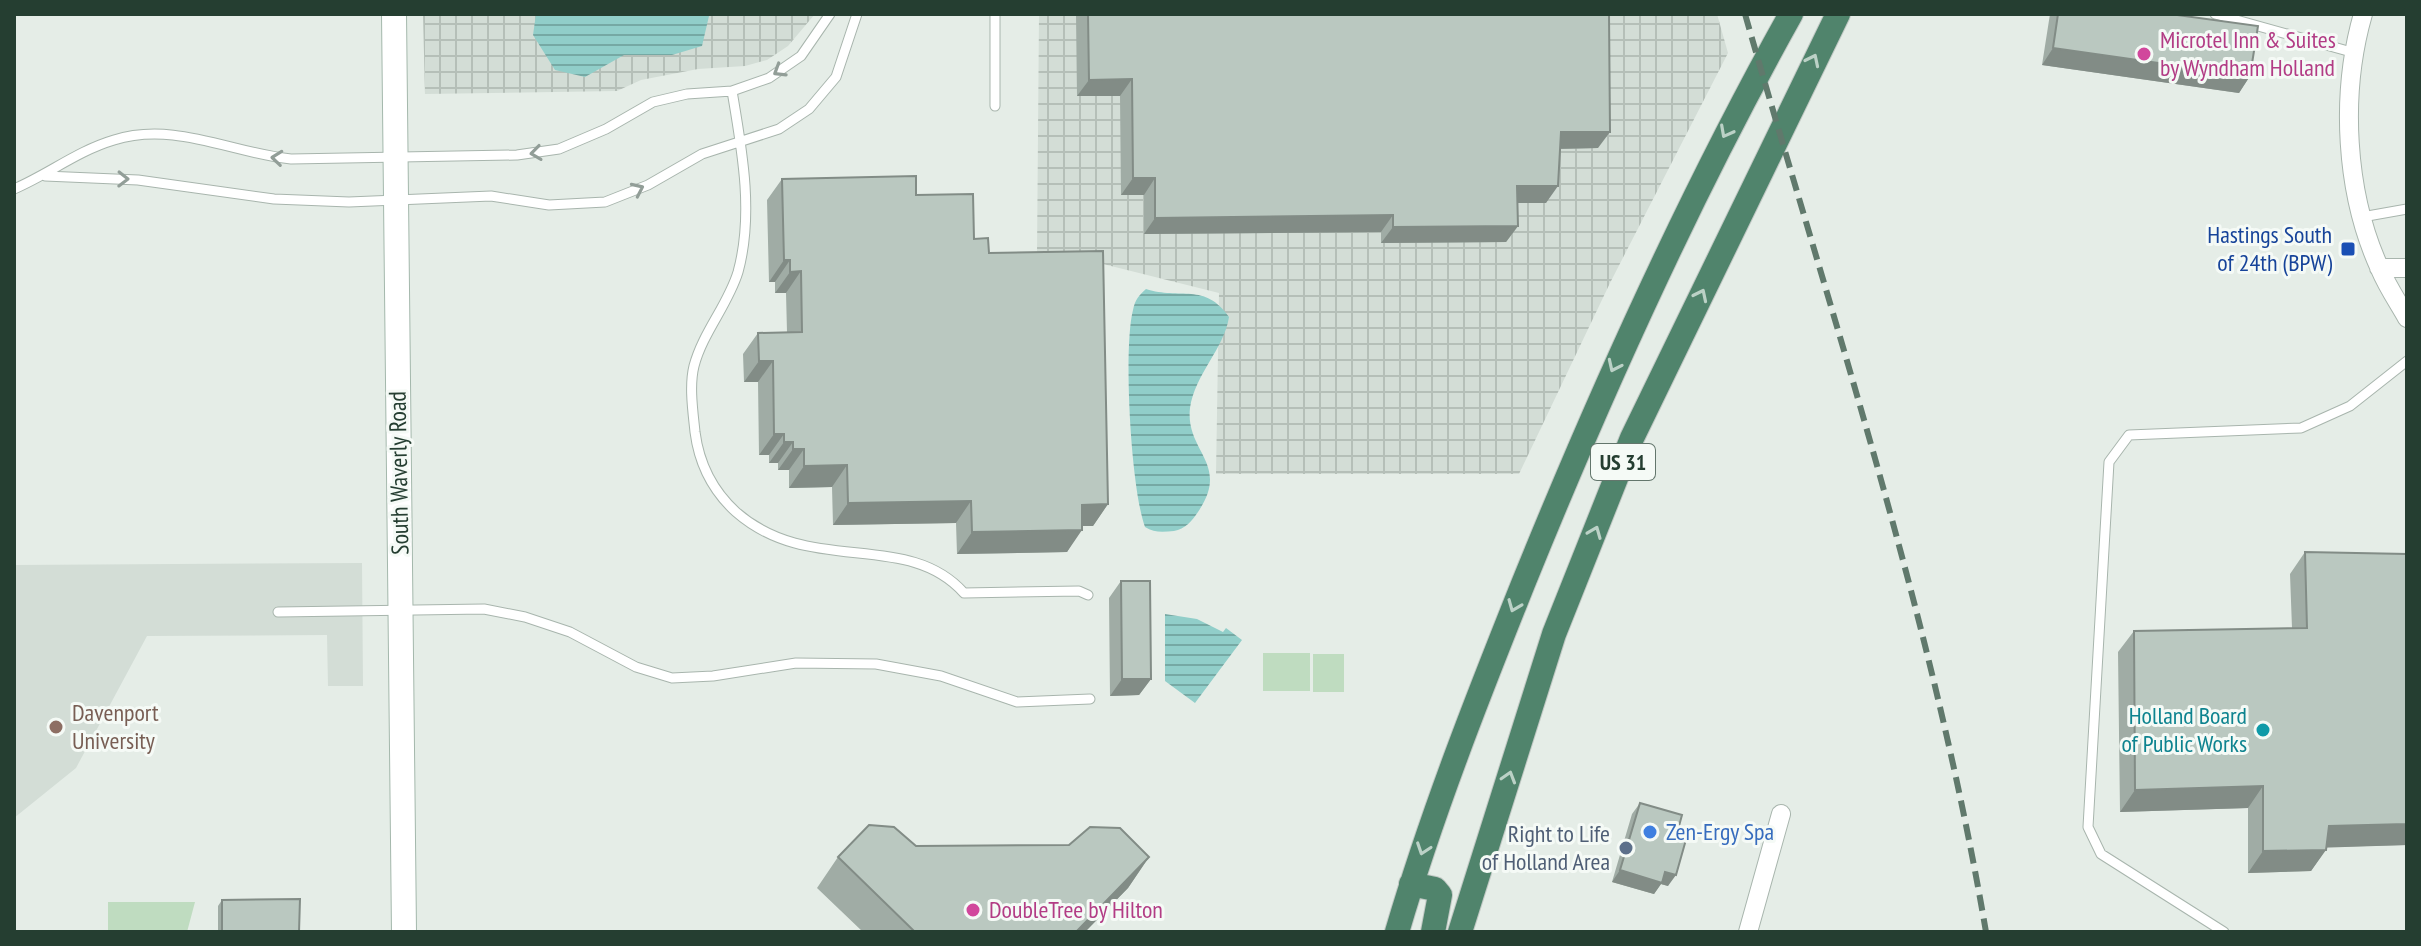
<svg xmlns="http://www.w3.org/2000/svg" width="2421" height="946" viewBox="0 0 2421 946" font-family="'PT Sans Narrow',sans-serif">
  <defs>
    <pattern id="industrial-grid" width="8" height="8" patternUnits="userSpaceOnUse" patternTransform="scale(2)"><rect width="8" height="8" fill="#d3ddd6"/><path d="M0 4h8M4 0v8" fill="none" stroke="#b5bfb8"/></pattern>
    <pattern id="water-rules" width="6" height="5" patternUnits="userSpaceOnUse" patternTransform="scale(2)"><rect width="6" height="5" fill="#91cec9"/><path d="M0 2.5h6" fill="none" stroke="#76a9a4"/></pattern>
  </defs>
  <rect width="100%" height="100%" fill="#e5ede7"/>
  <!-- built -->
  <path fill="#d3ddd6" d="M362,563l1,123h-35l-1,-51 -180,1 -71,132 -62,50v-253z"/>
  <!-- industrial -->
  <path fill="url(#industrial-grid)" d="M423,14h392l-27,32 -21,14 -22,6 -47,3 -57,11 -24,11 -192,3z
    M1039,14h678l11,39 -118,230 -91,191h-303l3,-181 -156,-39h-26z"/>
  <!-- green -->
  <path fill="#bfdcc0" d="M1263,653h47v38h-47z
    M1313,654h31v38h-31z
    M108,902h87l-8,30h-79z"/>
  <!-- water -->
  <path fill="url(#water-rules)" d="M536,14h172l1,2 -7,30 -30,9h-48l-39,22 -30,-7 -22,-35z
    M1146,289c34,11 59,-7 83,28 -5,32 -34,57 -39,91 -5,44 41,55 8,104 -6,9 -13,17 -24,19 -11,1 -20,2 -29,-4 -14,-38 -22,-178 -12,-217 2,-10 6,-15 13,-21z
    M1165,614l32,5 26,13 3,-4 16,12 -47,63 -30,-22z"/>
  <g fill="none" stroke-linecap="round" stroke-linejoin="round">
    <!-- service casing -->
    <g stroke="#a8b5ad" stroke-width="11">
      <path id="service" d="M995,14v92
        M2215,14l140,39
        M732,91c10,59 22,123 6,181 -10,33 -35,60 -44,94 -5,20 -1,46 1,66 4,31 18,59 41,80 74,65 171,17 228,81l115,-2 9,4
        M45,176l93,4 136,19 75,3 142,-6 58,9 56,-3 43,-17 54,-31 77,-25 30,-20 27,-32 21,-63
        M14,189c35,-15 63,-38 100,-49 60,-19 118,13 177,19l226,-4 42,-6 47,-20 47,-27 34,-8 45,-3 37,-13 32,-22 29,-42
        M2362,217l45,-8
        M278,612l206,-3 41,8 45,15 66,35 36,11 41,-2 83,-13 80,1 65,12 76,26 73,-3
        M2224,932l-123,-78 -13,-27 21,-365 20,-27 172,-7 49,-22 57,-45"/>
    </g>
    <!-- minor casing -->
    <g stroke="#a8b5ad" stroke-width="20">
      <path id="minor" d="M2363,14c-23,80 -18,179 17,255 7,17 18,33 27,49
        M2379,268h28
        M1748,932l33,-118"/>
    </g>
    <!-- secondary casing -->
    <g stroke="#a4b8ac" stroke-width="26">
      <path id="secondary" d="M394,14l10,918"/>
    </g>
    <!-- trunk casing -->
    <g stroke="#c2c9c5" stroke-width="26">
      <path id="trunk" d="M1411,884l24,5 5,6 -7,37
        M1397,932c35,-119 80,-233 126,-348 79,-195 165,-386 268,-570
        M1460,932l94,-298 78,-196 206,-424"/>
    </g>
    <!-- service -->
    <use href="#service" stroke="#fff" stroke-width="9"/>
    <!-- minor -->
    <use href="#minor" stroke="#fff" stroke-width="18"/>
    <!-- secondary -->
    <use href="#secondary" stroke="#fff" stroke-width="24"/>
    <!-- trunk -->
    <use href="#trunk" stroke="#50846c" stroke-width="24"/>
    <!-- rail -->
    <path stroke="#60796c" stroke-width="6" stroke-dasharray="16 8" stroke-linecap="butt" d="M1745,14c87,304 188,606 241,918"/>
  </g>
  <!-- wall -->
  <path fill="#a0aca5" d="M1076,14h533l-11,134 -38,1 -14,54h-28v23l-12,16 -125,1v-11l-237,2v-39h-23l-1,-99h-43z
    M2050,14h120l80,62 -11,17 -197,-28z
    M782,179l134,16 58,44 15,14 119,251 -15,22h-11l-15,26 -110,2 -1,-31 -123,2 -1,-38 -43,1v-18h-11v-7h-9v-8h-10l-1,-73h-14l-1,-28 15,-21 29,-1 -1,-39h-11v-11h-6l-2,-82z
    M2305,552l102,2v291l-80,2 -16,24 -63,2v-65l-128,4 -2,-160 16,-21 158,-3 -2,-54z
    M1121,581l30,98 -12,16 -29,1 -1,-98z
    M1640,803l39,23 -11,60 -7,-2 -7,10 -42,-12 20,-68z
    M916,846l233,11 -21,31 -43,44h-222l-46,-44 21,-31z
    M222,900l77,32 -81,-1v-25z"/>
  <!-- shaded-wall -->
  <path fill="#828c86" d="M2053,48l197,28 -11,17 -197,-28z
    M1132,79l-12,17h-43l12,-16z
    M1561,132h49l-12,16 -48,1z
    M1133,178h22l-11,17h-23z
    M1517,186h41l-12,17h-40z
    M1393,215l-12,17 -237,2 11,-16z
    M1518,226l-12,16 -125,1 12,-16z
    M784,260h6l-15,22h-6z
    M801,271l-15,22h-11l15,-21z
    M759,361h14l-15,21h-14z
    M774,434h10l-15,21h-10z
    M784,442h9l-15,21h-9z
    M793,449h11l-15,21h-11z
    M847,465l-15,22 -43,1 15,-22z
    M971,501l-15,22 -123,2 15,-22z
    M1108,504l-15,22h-26l15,-21z
    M1082,530l-15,22 -110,2 15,-22z
    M1122,679h29l-12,16 -29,1z
    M2263,786l-15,22 -128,4 15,-22z
    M2407,824v21l-93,3 15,-22z
    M2326,850l-15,21 -63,2 15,-22z
    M1149,857l-21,31 -43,44h-9z
    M1620,870l45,2 11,3 -8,11 -7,-2 -7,10 -42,-12z"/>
  <!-- building -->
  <path fill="#bac8c0" stroke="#828c86" stroke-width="2" d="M1088,14h521l1,118h-49l-3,54h-41l1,40 -125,1v-12l-238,3v-40h-22l-1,-99 -43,1z
    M2058,14h112l88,12 -8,50 -197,-28z
    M916,176v19l57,-1 1,45 14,-1 1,15 114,-2 5,253 -26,1v25l-110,2 -1,-31 -123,2 -1,-38 -43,1v-17h-11v-7h-9v-8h-10l-1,-73h-14l-1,-28 44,-1 -1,-61 -11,1v-12h-6l-2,-81z
    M2305,552l102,2v270l-78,2 -3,24 -63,1v-65l-128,4 -1,-159 173,-3z
    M1121,581h29l1,98h-29z
    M1640,803l42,12 -3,11 10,3 -13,46 -11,-3 -3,11 -42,-13z
    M869,825l25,2 22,19 153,-1 21,-18 30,1 29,29 -73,75h-161l-77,-75z
    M300,899l-1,33h-95l18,-1v-31z"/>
  <!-- one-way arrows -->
  <defs><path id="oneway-chevron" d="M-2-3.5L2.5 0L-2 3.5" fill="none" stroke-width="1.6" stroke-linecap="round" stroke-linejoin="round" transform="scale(2)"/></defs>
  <g stroke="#bbd1c6">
    <use href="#oneway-chevron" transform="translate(1813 60) rotate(-64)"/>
    <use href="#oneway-chevron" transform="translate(1726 132) rotate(118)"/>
    <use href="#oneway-chevron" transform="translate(1701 295) rotate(-64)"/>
    <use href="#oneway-chevron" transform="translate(1614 366) rotate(115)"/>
    <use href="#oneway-chevron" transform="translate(1595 532) rotate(-68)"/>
    <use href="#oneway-chevron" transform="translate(1514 606) rotate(112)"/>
    <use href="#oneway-chevron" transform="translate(1509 777) rotate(-73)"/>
    <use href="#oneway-chevron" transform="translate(1423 849) rotate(109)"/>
  </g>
  <g stroke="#929e98">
    <use href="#oneway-chevron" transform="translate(779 71) rotate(148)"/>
    <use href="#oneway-chevron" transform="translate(536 153) rotate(172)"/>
    <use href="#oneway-chevron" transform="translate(277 158) rotate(-174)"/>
    <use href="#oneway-chevron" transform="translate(123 179) rotate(1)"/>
    <use href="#oneway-chevron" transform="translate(638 189) rotate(-25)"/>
  </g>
  <!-- markers -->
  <g fill="#d1479c" stroke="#f5faf6" stroke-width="3">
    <circle cx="2144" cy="54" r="8"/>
    <circle cx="973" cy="910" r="8"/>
  </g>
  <rect fill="#1a4fb4" stroke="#f5faf6" stroke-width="3" x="2340" y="241" width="16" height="16" rx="4"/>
  <circle fill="#8d6e63" stroke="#f5faf6" stroke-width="3" cx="56" cy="727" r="8"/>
  <circle fill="#0f9aa8" stroke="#f5faf6" stroke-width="3" cx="2263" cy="730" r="8"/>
  <circle fill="#3f7fe0" stroke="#f5faf6" stroke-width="3" cx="1650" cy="832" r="8"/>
  <circle fill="#5c6f8a" stroke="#f5faf6" stroke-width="3" cx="1626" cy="848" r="8"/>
  <g text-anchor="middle" stroke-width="6" stroke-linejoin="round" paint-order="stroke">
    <!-- shield labels -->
    <rect fill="#f5faf6" stroke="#63766c" stroke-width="2" x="1591" y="444" width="64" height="36" rx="6"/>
    <g font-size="22" font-weight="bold" fill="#253e31">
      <text x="1623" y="470">US 31</text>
    </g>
    <!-- hotel labels -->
    <g font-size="24" fill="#b23c85" stroke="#f5faf6" text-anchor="start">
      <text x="2160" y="48">Microtel Inn &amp; Suites<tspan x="2160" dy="28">by Wyndham Holland</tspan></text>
      <text x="989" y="918">DoubleTree by Hilton</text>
    </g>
    <!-- transit labels -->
    <g font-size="24" fill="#164399" stroke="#f5faf6" text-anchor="end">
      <text x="2332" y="243">Hastings South<tspan x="2332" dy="28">of 24th (BPW)</tspan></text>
    </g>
    <!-- street labels -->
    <g font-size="24" fill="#253e31" stroke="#f5faf6">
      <text transform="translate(399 473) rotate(-91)" y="8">South Waverly Road</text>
    </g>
    <!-- education labels -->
    <g font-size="24" fill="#785e54" stroke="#f5faf6" text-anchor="start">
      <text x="72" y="721">Davenport<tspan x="72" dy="28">University</tspan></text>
    </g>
    <!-- culture labels -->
    <g font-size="24" fill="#0d838f" stroke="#f5faf6" text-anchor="end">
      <text x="2247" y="724">Holland Board<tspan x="2247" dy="28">of Public Works</tspan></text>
    </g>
    <!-- shop labels -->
    <g font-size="24" fill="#366cbe" stroke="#f5faf6" text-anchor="start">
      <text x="1666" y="840">Zen-Ergy Spa</text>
    </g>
    <!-- service labels -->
    <g font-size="24" fill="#4e5e75" stroke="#f5faf6" text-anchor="end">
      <text x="1610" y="842">Right to Life<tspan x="1610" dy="28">of Holland Area</tspan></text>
    </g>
  </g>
  <!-- border -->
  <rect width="2421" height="946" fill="none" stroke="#253e31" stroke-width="32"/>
</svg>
